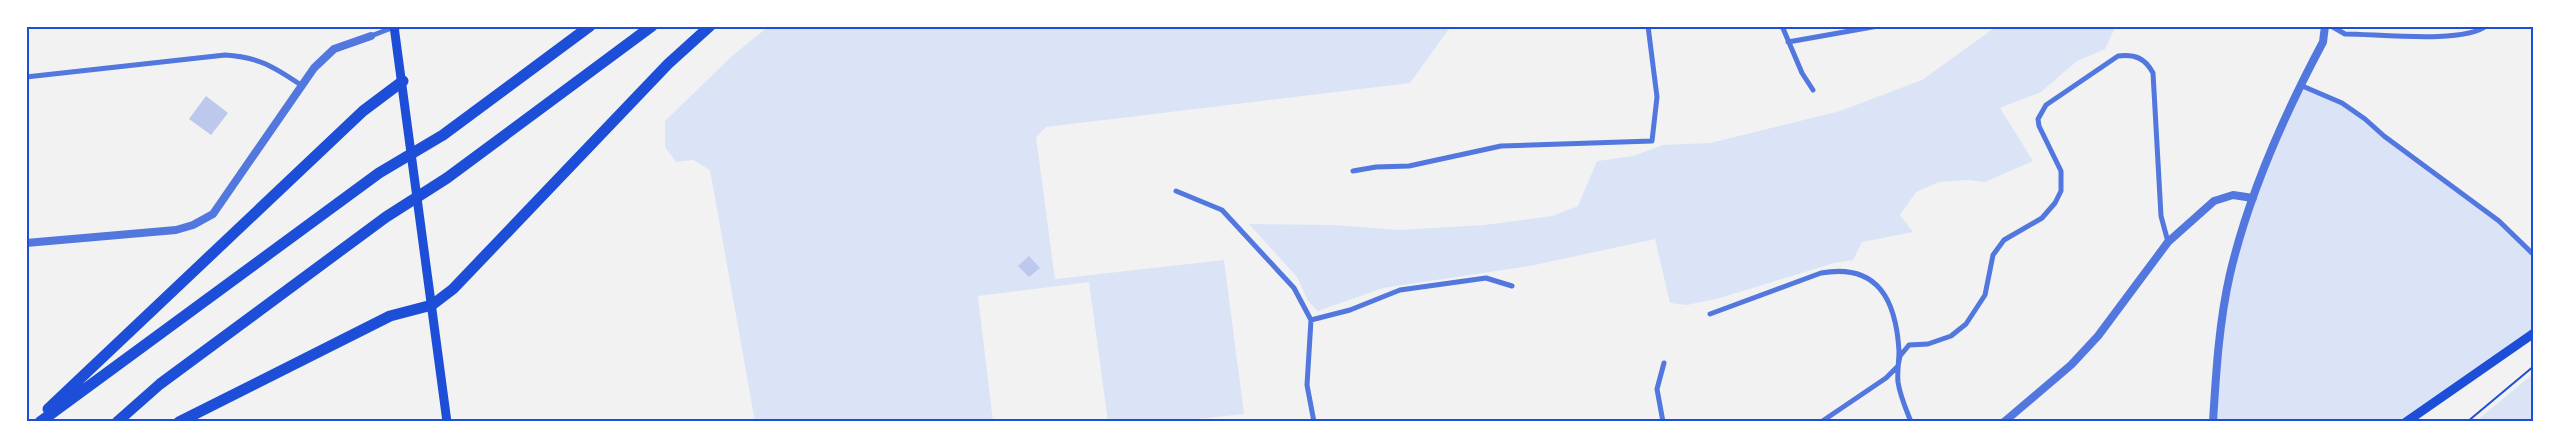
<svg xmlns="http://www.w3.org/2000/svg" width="2560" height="448" viewBox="0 0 2560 448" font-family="'Nunito Sans',sans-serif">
  <rect width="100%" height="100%" fill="#f2f2f2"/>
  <!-- green -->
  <path fill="#dbe4f7" d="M769,26h682l-41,57 -364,44 -10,10 19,142 169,-19 20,154 -75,8h-61l-19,-140 -111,14 15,126h-238l-45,-252 -17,-10 -17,2 -11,-15v-26l67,-65z
    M1997,26h119l-11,23 -28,12 -36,31 -41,16 33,53 -48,21 -17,-2 -29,2 -23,10 -16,23 13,17 -51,10 -9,18 -19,3 -114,35 -33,7 -17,-2 -15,-64 -125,27 -147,22 -65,23 -10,-10 -11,-24 -48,-53 84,1 66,5 85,-5 68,-9 26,-10 19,-45 36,-5 30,-11 47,-2 130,-32 82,-31z
    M2301,86l41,17 157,118 35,34v79l-128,88h-193l9,-100 20,-90z
    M2534,373v46l-4,3h-55z"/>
  <!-- building -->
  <path fill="#bdc9ec" d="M206,96l22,17 -17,22 -22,-16z
    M1029,256l11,12 -11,9 -11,-11z"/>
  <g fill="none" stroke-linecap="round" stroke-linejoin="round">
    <!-- path -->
    <path stroke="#1d4ed8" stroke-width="2" d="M2467,422l67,-56"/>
    <!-- minor -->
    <path stroke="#5277de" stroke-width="5" d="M1782,26l20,47 11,17
      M2331,26l14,8c33,0 118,10 141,-8
      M371,36l23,-9
      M1788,42l90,-16
      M26,77l199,-22c34,2 49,12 76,30
      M2300,85l42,18 23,16 19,17 115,85 35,34
      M1353,171l23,-4 33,-1 92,-20 151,-5 5,-44 -9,-71
      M1176,191l46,19 72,78 17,32 -4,65 7,37
      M1710,314l111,-41c57,-10 75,27 78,78 0,10 -2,21 -1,31 2,14 8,27 13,40
      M1311,320l39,-10 50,-20 86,-12 26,8
      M1663,422l-6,-33 7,-26
      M1821,422l65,-44 12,-12 2,-10 9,-11 19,-1 23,-8 15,-12 19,-29 8,-40 11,-15 38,-22 13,-15 6,-12v-20l-22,-45 -1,-7 8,-14 72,-49c17,-2 27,2 35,17l8,143 7,26"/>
    <!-- tertiary -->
    <path stroke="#5277de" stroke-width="8" d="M26,243l150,-13 17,-5 20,-11 101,-146 20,-19 37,-13
      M2004,422l67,-57 27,-29 70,-94 46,-41 19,-6 20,3
      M2213,422c3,-49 6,-100 17,-148 19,-81 54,-159 93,-232l2,-16"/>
    <!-- secondary -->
    <path stroke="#1d4ed8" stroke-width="9" d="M394,26l53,396
      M2406,422l128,-89"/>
    <!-- motorway -->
    <path stroke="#1d4ed8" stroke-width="11" d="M394,26h1
      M48,409l315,-298 40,-30
      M40,422l339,-249 64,-38 147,-109
      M117,422l43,-38 226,-167 61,-39 205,-152
      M179,422l211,-106 42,-11 21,-16 215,-225 42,-38"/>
  </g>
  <!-- border -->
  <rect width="2560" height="448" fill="none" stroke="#ffffff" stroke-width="55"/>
  <rect x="28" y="28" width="2504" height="392" fill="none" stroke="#1d4ed8" stroke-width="2"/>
</svg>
